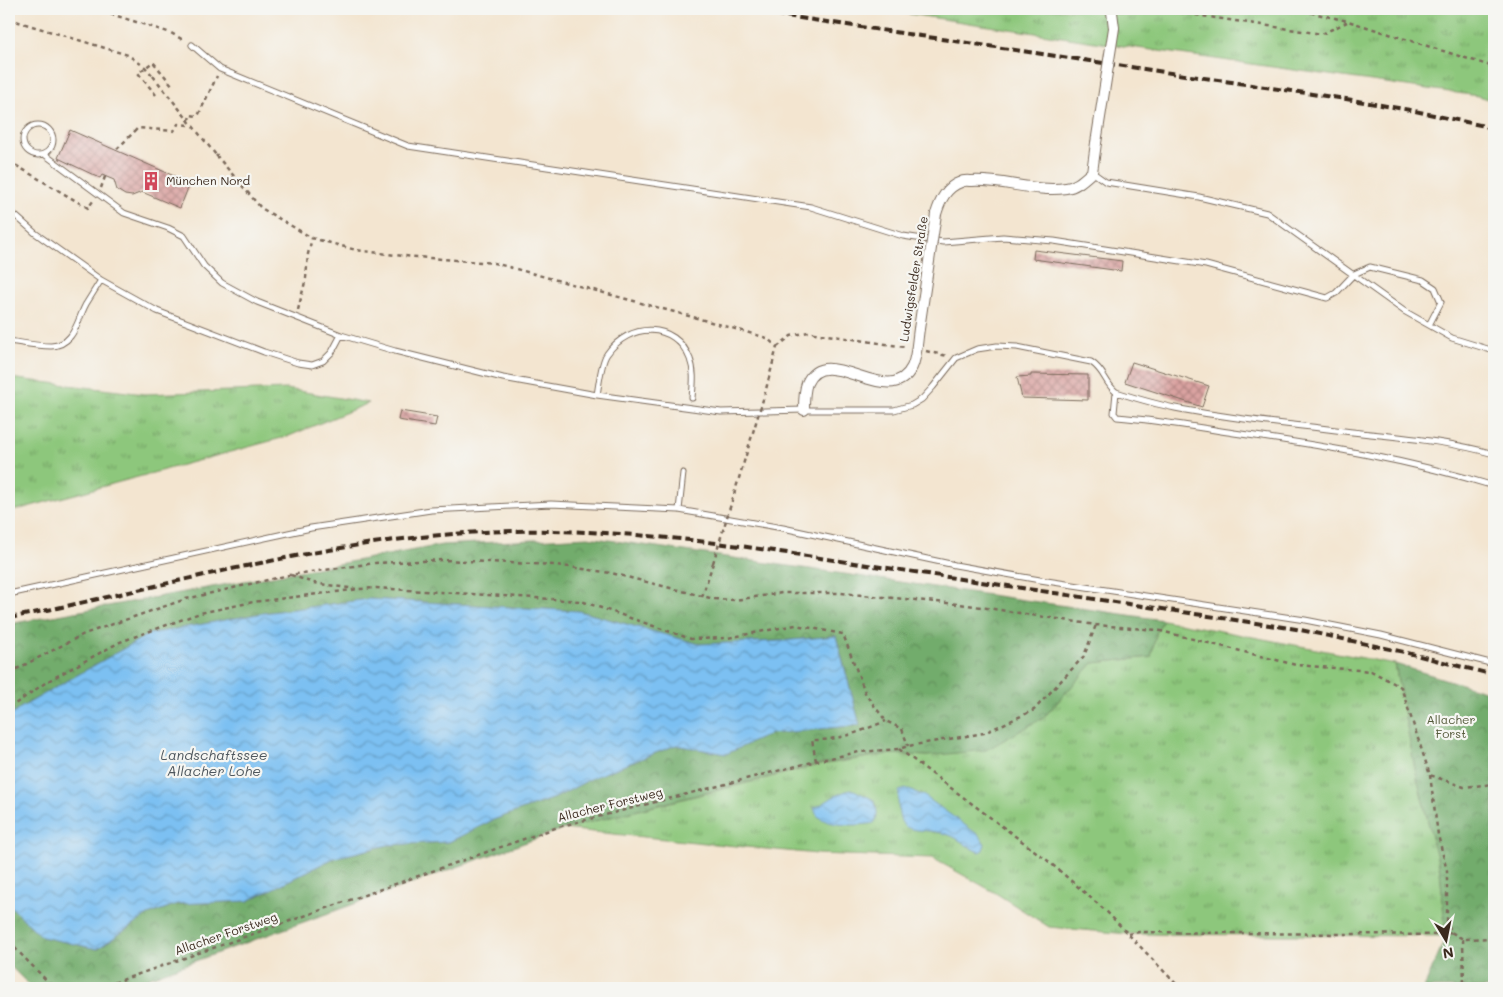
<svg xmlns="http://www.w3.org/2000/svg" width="1503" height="997" viewBox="0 0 1503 997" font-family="Mali,sans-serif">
  <defs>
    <pattern id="grass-tufts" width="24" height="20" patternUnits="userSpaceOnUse" patternTransform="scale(1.25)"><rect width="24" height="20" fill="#8dc77c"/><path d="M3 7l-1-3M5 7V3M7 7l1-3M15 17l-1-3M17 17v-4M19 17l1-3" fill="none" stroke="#74a265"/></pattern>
    <pattern id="forest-crowns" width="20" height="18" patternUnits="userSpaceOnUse" patternTransform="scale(1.25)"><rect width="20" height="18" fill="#72ac6c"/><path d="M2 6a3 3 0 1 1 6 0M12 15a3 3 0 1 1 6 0" fill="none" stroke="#5f8c58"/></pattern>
    <pattern id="water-waves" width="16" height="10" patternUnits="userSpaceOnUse" patternTransform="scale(1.25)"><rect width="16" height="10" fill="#7bc0f2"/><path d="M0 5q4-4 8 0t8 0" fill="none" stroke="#669cc3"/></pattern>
    <pattern id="building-cross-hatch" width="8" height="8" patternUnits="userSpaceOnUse" patternTransform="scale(1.25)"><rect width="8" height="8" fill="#daa3a1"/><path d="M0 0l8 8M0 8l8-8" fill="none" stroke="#b28583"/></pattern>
  </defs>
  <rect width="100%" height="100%" fill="#f6f6f2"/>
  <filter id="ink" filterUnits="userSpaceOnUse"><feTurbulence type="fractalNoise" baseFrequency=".02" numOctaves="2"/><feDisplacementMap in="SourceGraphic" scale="10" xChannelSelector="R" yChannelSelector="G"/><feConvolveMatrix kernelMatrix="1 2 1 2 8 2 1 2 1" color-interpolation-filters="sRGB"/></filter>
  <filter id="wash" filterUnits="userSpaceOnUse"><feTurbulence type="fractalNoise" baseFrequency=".0096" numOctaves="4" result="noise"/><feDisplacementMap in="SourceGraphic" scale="20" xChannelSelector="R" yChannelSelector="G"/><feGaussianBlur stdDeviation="1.12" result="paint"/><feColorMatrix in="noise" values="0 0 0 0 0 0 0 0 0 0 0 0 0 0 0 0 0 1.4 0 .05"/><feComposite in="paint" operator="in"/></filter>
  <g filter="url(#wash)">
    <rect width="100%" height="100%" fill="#f3e5d0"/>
    <!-- grass -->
    <path fill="url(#grass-tufts)" stroke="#64784d" d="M876,9l618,1v91l-16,-5 -383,-54z
      M9,378l135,16 143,-5 82,14 -80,33 -280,76z
      M1163,620l232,44 20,105 25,101 6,66 -318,-2 -79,-7 -55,-35 -62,-34 -115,-4 -254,-25 252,-63 73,-12 40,2 115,-38 50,-55 58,-6 6,-27z"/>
    <!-- forest -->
    <path fill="url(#forest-crowns)" stroke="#566b45" d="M588,537l575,83 -6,10 -6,27 -58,6 -50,55 -57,32 -58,6 -40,-2 -73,11 -252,64 -443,159h-88l-23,-23v-60l33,32 55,12 51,-34 29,-11 71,-3 86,-43 54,-13 61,-3 44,-22 64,-23 37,-20 82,-32 50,9 44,-20 90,-9 -24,-89 -56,5 -81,3 -120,-33 -210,-12 -106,14 -114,21 -129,74 -11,10v-94l433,-79z
      M1395,664l99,30v294h-70l22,-52 -6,-66 -25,-101z"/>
    <!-- water -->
    <path fill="url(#water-waves)" stroke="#5b7588" d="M369,599l210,12 120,33 81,-3 56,-5 24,89 -90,9 -44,20 -50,-9 -82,32 -37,20 -64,23 -44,22 -61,3 -54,13 -86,43 -71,3 -29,11 -51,34 -55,-12 -33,-32v-187l11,-10 129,-74 114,-21z
      M906,789l17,6 57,41 5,8 -2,6 -4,2c-11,-4 -20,-14 -30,-17 -34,-11 -55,8 -50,-44z
      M850,790h4l20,10c3,8 5,16 0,23 -13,3 -48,4 -57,-8 -2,-2 -2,-5 -3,-7 14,-6 20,-14 36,-18z"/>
    <g id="blocks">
      <!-- building -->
      <path fill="url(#building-cross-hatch)" d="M70,130l120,53 -10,25 -38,-16 -10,4 -7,-1 -8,-5 -3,-10 -12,-5 -2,3 -42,-20z
        M1034,250l88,11 -1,10 -88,-12z
        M1132,362l77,24 -7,21 -77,-25z
        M1031,374l57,1v25l-66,-2 -5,-21 14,-1z
        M400,411l37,6 -2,9 -37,-6z"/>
    </g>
  </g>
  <g filter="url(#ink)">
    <use href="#blocks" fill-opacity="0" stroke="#7b6b5c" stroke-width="1"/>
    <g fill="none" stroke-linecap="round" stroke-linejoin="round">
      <!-- lane casing -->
      <g stroke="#7b6b5c" stroke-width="7">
        <path id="lane" d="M192,45l28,24 188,77 403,61 92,29 40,6 60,-5 51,4 152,24 121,33 9,-5 18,-19 16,-7 53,13 12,8 6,14 -12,23
          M23 140a15 15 0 1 1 30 0a15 15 0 1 1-30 0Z
          M44,154l80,59 44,15 16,8 20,30 18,17 35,19 84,33 54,16 108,27 94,17 124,17 83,-2h90l18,-5 10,-6 11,-12 23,-29 21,-9 20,-3 20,1 74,15c14,9 13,20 25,30 19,6 39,12 59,16 55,11 113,16 169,23 51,6 101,9 150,23
          M1092,172l14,10 93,15 68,16 137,98 48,27 42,13
          M9,210l26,23 66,47 56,31 107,41 34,11 14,2 11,-4 9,-9 9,-17
          M9,341c13,2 29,5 42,5 24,-1 26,-26 35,-42 5,-8 10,-16 15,-24
          M1116,392l-2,21 3,4c39,3 78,10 117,16 87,12 175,27 260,53
          M597,395c2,-11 4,-33 10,-41 22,-32 68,-33 83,5 5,13 3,26 2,39
          M679,510l4,-37
          M9,594l302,-66 120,-18 120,-6 128,6 104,18 172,37 85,15 265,40 76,15 113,29"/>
      </g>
      <!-- street casing -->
      <g stroke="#7b6b5c" stroke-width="12">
        <path id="street" d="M1110,9l2,3 2,16
          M936,214c4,-13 10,-27 25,-32 3,-2 8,-1 11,-1 30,-2 65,12 94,7 10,-1 18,-9 26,-16l4,-29
          M804,410c0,-9 0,-19 3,-27 19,-43 83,29 105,-16 5,-10 5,-26 7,-38"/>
      </g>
      <!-- path -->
      <path stroke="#7b6b5c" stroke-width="2.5" stroke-dasharray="4 4" stroke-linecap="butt" d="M95,9l76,24 14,8
        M1156,9l166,25 25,-12
        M1295,9l53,12 146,46
        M1121,11l24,-2
        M9,19l119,36 17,12 8,9
        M156,95l-18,-22 15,-11 20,24
        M117,149l21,-21 36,3 4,-7 10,1 2,-10 8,1 19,-40
        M216,155l45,53 51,30 44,12 48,6 90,7 217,59 56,16 10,9 -12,46
        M9,168l3,-3 5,1 71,42 5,-7
        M101,188l5,-14
        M298,310l8,-32 2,-24 4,-16
        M777,347l14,-11 17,-4 97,15
        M926,351l21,5
        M291,575l22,8 43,6
        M702,597l11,-34
        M9,673l75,-39 102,-35 103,-24 86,-12 68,-3 113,5 55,8 103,26 21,1 47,-7h59l127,12 128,20 61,5 139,35 75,6 30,16 29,88 34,12 30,-3
        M9,708l39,-27 72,-39 80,-29 53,-11 107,-13 16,-1 205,13 110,38 37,-1 68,-13 47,9 23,61 20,26 16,8 6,17
        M899,749l148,111 59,51 74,77
        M816,761l-4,-21c27,1 49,-9 74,-19
        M1430,775l8,60 9,36v50l4,11 12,7 31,-1
        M1128,934l11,-2 307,3 5,-3
        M1463,939l1,49
        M9,942l45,46
        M99,988l459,-161 258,-66 43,-9 40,-3 9,-3 76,-13 50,-23 50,-54 12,-31"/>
      <!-- lane -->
      <use href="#lane" stroke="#fff" stroke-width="5"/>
      <!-- street -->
      <use href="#street" stroke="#fff" stroke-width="10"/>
      <!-- rail -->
      <path stroke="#3b2a1e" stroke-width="4" stroke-dasharray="8 4" stroke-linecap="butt" d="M739,9l607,90 64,11 84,18
        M9,618c141,-28 279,-68 422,-82 104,-11 207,-3 309,10l556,83 108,23 90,23"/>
      <!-- street-bridge casing -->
      <g stroke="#7b6b5c" stroke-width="12" stroke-linecap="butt">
        <path id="street-bridge" d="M1096,143l18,-115
          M919,329l17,-115"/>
      </g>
      <!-- path-bridge -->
      <path stroke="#7b6b5c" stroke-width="2.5" stroke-dasharray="4 4" stroke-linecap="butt" d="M153,76l63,79
        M713,563l52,-170"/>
      <!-- street-bridge -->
      <use href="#street-bridge" stroke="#fff" stroke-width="10"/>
    </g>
  </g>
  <!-- icons -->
  <defs>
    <g id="building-bare" transform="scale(1.5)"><path d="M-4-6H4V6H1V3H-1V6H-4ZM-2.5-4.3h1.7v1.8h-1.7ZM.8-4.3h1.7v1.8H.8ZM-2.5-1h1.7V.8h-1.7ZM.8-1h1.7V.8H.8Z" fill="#d1495b" stroke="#f6f6f2" stroke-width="2.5" paint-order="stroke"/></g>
  </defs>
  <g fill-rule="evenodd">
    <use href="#building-bare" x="151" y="181"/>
  </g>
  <g text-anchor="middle" stroke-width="4.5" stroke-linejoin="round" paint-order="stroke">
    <!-- poi labels -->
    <g font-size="12" fill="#3b2a1e" stroke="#f6f6f2" text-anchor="start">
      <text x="166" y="185">München Nord</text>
    </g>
    <!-- street labels -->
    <g font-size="12" fill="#3b2a1e" stroke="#f6f6f2">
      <text transform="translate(914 279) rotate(-81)" y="4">Ludwigsfelder Straße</text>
      <text transform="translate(610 805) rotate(-14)" y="4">Allacher Forstweg</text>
      <text transform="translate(226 934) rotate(-19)" y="4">Allacher Forstweg</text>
    </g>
    <!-- park labels -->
    <g font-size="12" fill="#54593a" stroke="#f6f6f2">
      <text x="1451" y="724">Allacher<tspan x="1451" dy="14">Forst</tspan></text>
    </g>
    <!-- water labels -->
    <g font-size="14" font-style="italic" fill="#4e575e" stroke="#f6f6f2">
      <text x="214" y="760">Landschaftssee<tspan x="214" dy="16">Allacher Lohe</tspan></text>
    </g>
  </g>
  <!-- margin -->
  <rect width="1503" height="997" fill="none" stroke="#f6f6f2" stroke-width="30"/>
  <!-- north arrow -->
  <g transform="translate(1446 940) rotate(170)" stroke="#f6f6f2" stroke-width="4" paint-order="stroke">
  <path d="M0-4L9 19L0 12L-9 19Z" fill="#3b2a1e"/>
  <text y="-8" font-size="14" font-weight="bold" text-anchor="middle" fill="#3b2a1e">N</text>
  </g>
</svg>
